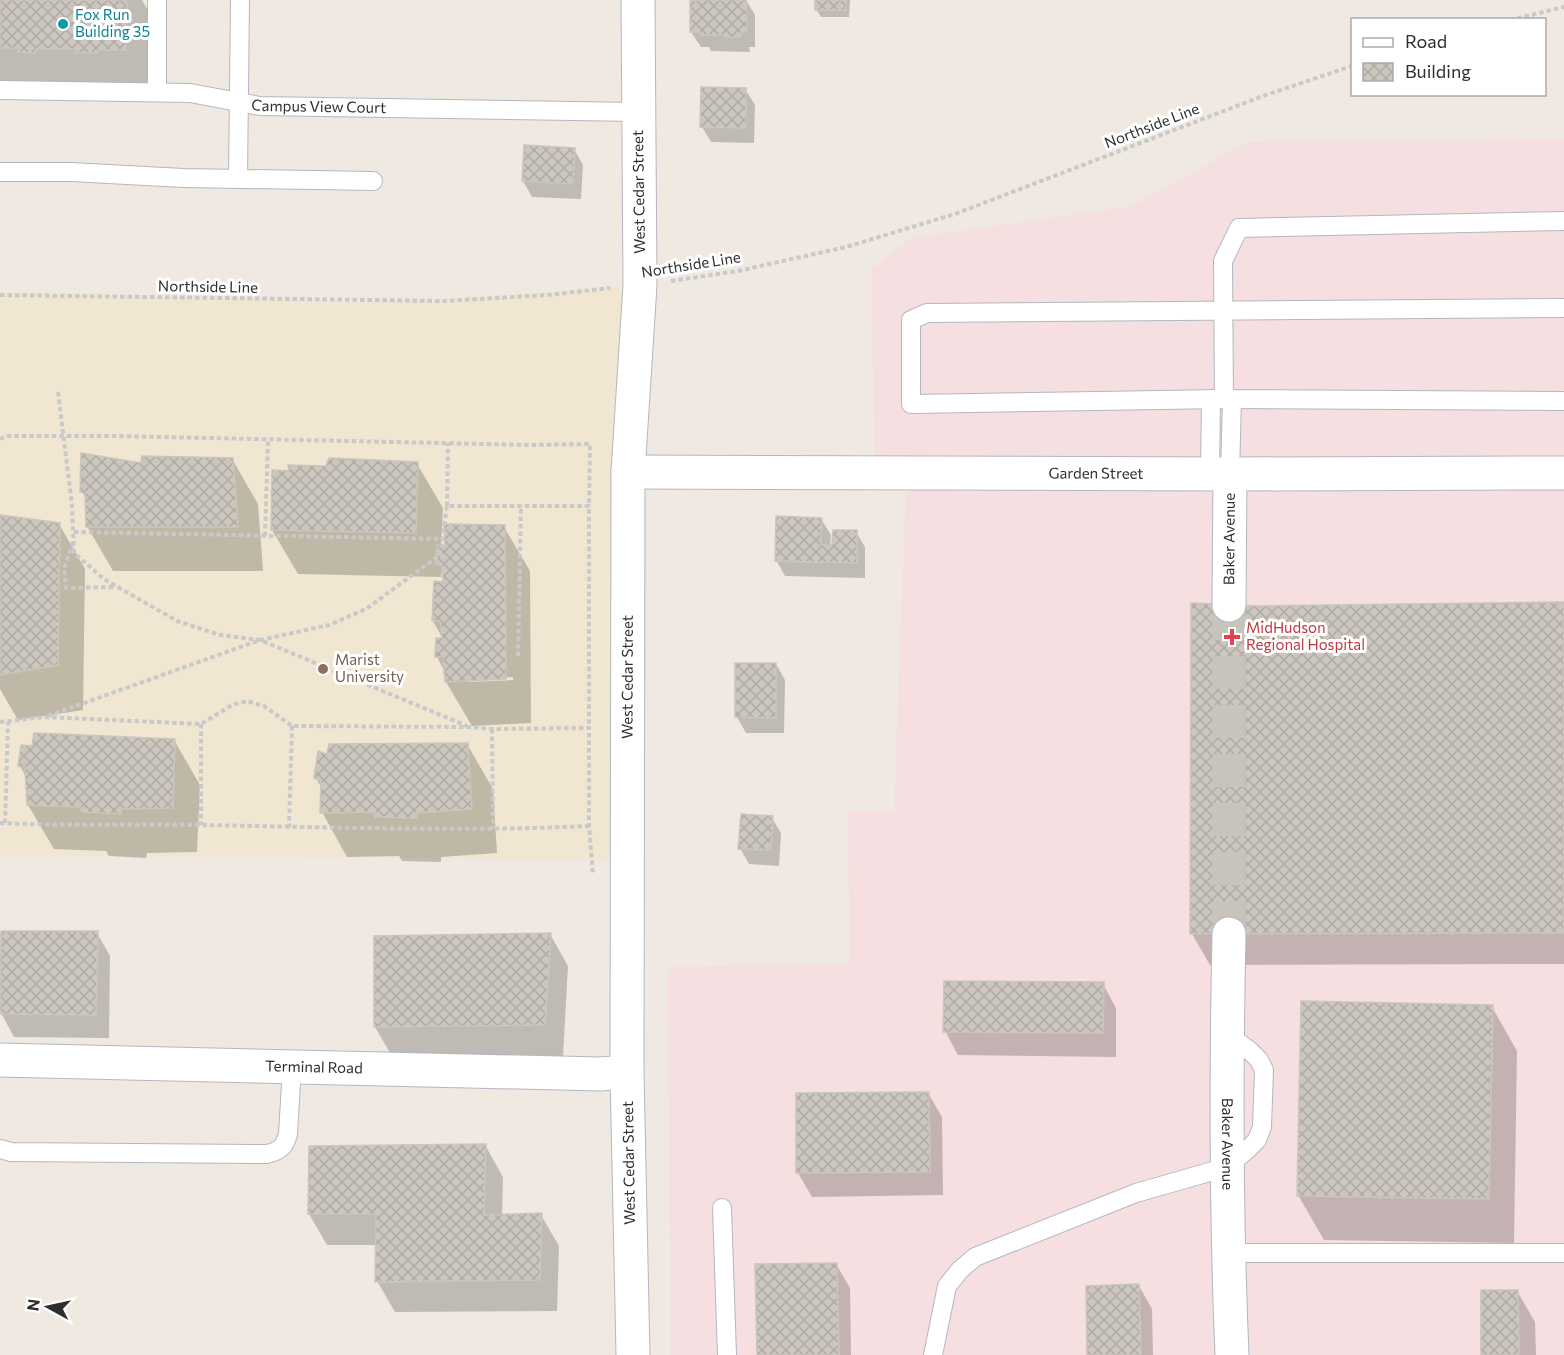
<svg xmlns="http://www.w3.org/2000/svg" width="1564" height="1355" viewBox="0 0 1564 1355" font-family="Commissioner,sans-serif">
  <defs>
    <pattern id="building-cross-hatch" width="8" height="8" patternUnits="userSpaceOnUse" patternTransform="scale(1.5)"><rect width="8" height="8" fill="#cbc7bf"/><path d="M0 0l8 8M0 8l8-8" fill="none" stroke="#afaba4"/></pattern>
  </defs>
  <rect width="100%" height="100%" fill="#efe9e1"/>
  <!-- education -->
  <path fill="#f0e6d1" d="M647,285l-2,575 -645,-5v-564l349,11 85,-2z"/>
  <!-- medical -->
  <path fill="#f5dfe0" d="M1564,140v1215h-893l-3,-388 182,-4 -2,-152h46l13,-347 -32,-1 -4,-194 41,-31 220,-32 116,-64z"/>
  <!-- shadow -->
  <path fill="#0003" fill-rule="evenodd" d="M0,0h142l10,17 -1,77 -151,3z
    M746,0l9,15v32h-6l1,5 -39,-1 -2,-4h-8l-10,-15z
    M817,0h33l-1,17h-28l-5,-8z
    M745,89l10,16 -1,38 -43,-1 -9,-15z
    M574,149l9,16 -2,34 -49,-2 -9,-16z
    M232,459l26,45 5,67h-150l-26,-45v-26l-5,-8 61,-28z
    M417,464l26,44 -2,39 6,1 57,-21 26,44 1,152 -59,3 -26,-44 -1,-10 -8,-15 6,-18 -10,-18 11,-38 -3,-12v6l-143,-3 -26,-44 19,-58zM513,677v3l-46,2v-3z
    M0,517l59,7 26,45 -2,141 -65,10 -18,-31z
    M821,519l10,16 -1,12 26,-15 9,15v31l-80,-2 -9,-16z
    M1564,604v360l-354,1 -18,-31 65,-327z
    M776,664l9,16 -1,53h-38l-9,-16z
    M174,740l26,45 -3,67 -50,1 -1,5 -37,-2 -3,-5 -52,-2 -26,-44 -1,-26 -7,-13z
    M467,744l26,45 4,64 -56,4v5l-39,-1 -3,-5 -52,1 -25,-45v-23l-6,-11z
    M772,818l9,15 -2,33 -30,-2 -9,-16z
    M97,933l13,23 -1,82 -95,-1 -13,-24z
    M550,934l18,32 -5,90 -170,2 -18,-31z
    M1103,984l13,24v49l-158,-2 -13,-24z
    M1492,1007l25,44 -3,192 -190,-3 -26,-45z
    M928,1093l14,24 1,78 -131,2 -14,-24z
    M485,1145l18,32 -1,39 39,-1 18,31 -2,65 -162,1 -18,-31v-36h-50l-18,-31z
    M836,1264l14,24 1,67h-93z
    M1139,1286l13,23 1,46h-64z
    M1517,1291l18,31 1,33h-54z"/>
  <!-- building -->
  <path fill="url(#building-cross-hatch)" stroke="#cbc5ba" stroke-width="1.5" d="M0,0h127l-1,50h-29v3h-22v-4h-39v4l-18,-1v-4h-18z
    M701,0h45l1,32h-6v5h-16v-2h-24l-1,-3h-10v-31z
    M815,0h31v10h-31z
    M701,87l45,1v40l-46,-1z
    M524,145l51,3 -2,36 -51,-3z
    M81,453l60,10 1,-7 91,2 5,69h-152l-1,-34 -5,-1z
    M329,458l89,4 -2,71 -145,-3 1,-60 17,1 -1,-6 38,1z
    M0,515l60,8 -2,142 -58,10z
    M776,516l46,2 -1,27h11l1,-15h24v33l-82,-2z
    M444,524l61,1 1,154 -61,3 -2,-25h-8l1,-19h6l-2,-17h-8l2,-40 9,1 -1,-17 -7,-1 2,-19 8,1z
    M1564,602v331l-374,1 1,-331 66,3z
    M735,663h41v55l-41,-1z
    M34,733l141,6 -2,69 -51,1 -1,5 -39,-2 -2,-5 -53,-2 -2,-37 -7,-2 3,-21 11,1z
    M468,743l4,66 -56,4 1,5 -42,-1v-5l-55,1 1,-32 -7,-3 4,-27 9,3 2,-10z
    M741,814l32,2 -2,34 -33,-1z
    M1,931h97l-2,84 -96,-1z
    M551,933l-6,92 -171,2v-91z
    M944,981l160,1 -1,51 -160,-1z
    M1301,1001l192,4 -4,194 -192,-3z
    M929,1092l1,80 -134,1v-80z
    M486,1144l-2,71 58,-2 -2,67 -165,2 1,-68h-68l1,-68z
    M837,1263l2,92h-82l-2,-91z
    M1139,1284l2,71h-54l-1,-69z
    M1481,1290h37l1,65h-38z"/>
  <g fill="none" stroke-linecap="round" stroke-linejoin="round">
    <!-- minor-tunnel -->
    <path stroke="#c8c4bd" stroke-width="33" stroke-dasharray="33 16" stroke-linecap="butt" d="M1229,934v-329"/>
    <!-- service casing -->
    <g stroke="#b4b7c1" stroke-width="20">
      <g id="service">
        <path id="s1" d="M0,90l190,3 70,13 378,6"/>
        <path d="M157,92v-92"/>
        <path d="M0,172h71l112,6 190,3"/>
        <path d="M238,179l2,-179"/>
        <path d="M1564,221l-325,7 -16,33 1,138 340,2"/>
        <path d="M1224,399l-313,5v-84l16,-7 637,-5"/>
        <path d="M1210,474l1,-75"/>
        <path d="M1230,474l2,-75"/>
        <path d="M0,1149l11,3 256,2c13,-3 18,-8 21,-20l4,-67"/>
        <path d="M722,1208l5,147"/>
        <path d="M1228,1253h336"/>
        <path d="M933,1355l14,-69 13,-16 15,-13 161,-64 91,-26 20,-17 10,-10 5,-13 2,-57 -5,-10 -9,-9 -23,-17"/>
      </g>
    </g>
    <!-- minor casing -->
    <g stroke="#b4b7c1" stroke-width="35">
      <g id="minor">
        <path id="s2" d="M628,472l602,2 334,-1"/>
        <path id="s3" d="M1229,605l1,-131"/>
        <path id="s4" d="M1229,934c-3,140 -3,281 3,421"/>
        <path id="s5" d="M0,1060l600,14 27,-2"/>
        <path id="s6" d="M633,1355l-6,-283 1,-600 12,-187 -2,-285"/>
      </g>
    </g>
    <!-- path -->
    <path stroke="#c9c9c9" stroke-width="4" stroke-dasharray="4.5 3" stroke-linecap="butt" d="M1510,20l54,-13
      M671,281l67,-10 108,-24 109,-33 308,-118 89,-30
      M0,295l444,6 104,-6 62,-7
      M58,392l14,113 2,48 30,26 73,42 43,14 40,5 207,86
      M0,439l6,-3h110l415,9 59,-1 -1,62
      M447,506l1,-63
      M74,532l369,7
      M265,536l3,-96
      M73,542l-9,27 2,19 50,-1
      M518,656l3,-150
      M48,716l212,-76 69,-15 37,-16 74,-54 7,-49h142v222
      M0,722l44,-5 157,7 31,-19 15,-4 17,5 28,20 178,1 22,2 97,-1v98l4,49
      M201,724v101
      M492,729l1,100
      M0,823c66,3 133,1 200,2 129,2 259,7 389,1
      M5,823l3,-101
      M289,828l3,-102"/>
    <!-- service -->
    <use href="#service" stroke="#fff" stroke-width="18"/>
    <!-- minor -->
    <use href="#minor" stroke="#fff" stroke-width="33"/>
  </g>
  <!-- markers -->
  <circle fill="#0f9aa8" stroke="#fff" stroke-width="2" cx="63" cy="24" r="6"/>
  <path fill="#e0444e" stroke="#fff" stroke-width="2" d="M1229 628h6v6h6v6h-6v6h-6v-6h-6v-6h6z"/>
  <circle fill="#8d6e63" stroke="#fff" stroke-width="2" cx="323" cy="669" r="6"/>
  <g text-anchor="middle" stroke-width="6" stroke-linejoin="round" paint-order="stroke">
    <!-- culture labels -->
    <g font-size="15" fill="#0d838f" stroke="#fff" text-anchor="start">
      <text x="75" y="20">Fox Run<tspan x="75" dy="17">Building 35</tspan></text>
    </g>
    <!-- street labels -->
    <g font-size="15" fill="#2e2e2e" stroke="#fff">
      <text dy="5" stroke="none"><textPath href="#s1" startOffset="320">Campus View Court</textPath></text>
      <text transform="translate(1152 126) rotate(-21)" y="5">Northside Line</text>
      <text transform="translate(639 192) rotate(-91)" y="5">West Cedar Street</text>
      <text transform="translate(691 265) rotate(-9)" y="5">Northside Line</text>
      <text transform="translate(208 287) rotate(1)" y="5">Northside Line</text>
      <text dy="5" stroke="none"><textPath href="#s2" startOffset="468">Garden Street</textPath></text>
      <text dy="5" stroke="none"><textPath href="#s3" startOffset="66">Baker Avenue</textPath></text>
      <text dy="5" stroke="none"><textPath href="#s6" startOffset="678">West Cedar Street</textPath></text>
      <text dy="5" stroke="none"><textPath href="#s5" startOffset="314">Terminal Road</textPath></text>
      <text dy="5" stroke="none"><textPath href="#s4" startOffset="210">Baker Avenue</textPath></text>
      <text transform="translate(629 1163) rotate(-91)" y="5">West Cedar Street</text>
    </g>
    <!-- health labels -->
    <g font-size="15" fill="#be3a42" stroke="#fff" text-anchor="start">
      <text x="1246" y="633">MidHudson<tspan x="1246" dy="17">Regional Hospital</tspan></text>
    </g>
    <!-- education labels -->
    <g font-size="15" fill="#785e54" stroke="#fff" text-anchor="start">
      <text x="335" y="665">Marist<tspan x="335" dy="17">University</tspan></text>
    </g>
  </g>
  <!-- legend -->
  <rect x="1351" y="18" width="195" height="78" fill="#ffffff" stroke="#ababab" stroke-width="1.5"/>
  <rect x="1363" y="38" width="30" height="9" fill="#ffffff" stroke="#ababab" stroke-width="1.5"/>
  <text x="1405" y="48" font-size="18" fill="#2e2e2e">Road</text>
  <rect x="1363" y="63" width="30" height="18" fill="url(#building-cross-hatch)" stroke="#ababab" stroke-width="1.5"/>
  <text x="1405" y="78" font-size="18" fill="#2e2e2e">Building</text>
  <!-- north arrow -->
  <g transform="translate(48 1307) rotate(278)" stroke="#ffffff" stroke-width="4.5" paint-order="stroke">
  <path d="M0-4.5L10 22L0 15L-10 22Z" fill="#2e2e2e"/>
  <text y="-9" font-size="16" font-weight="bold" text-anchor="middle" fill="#2e2e2e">N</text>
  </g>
</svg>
